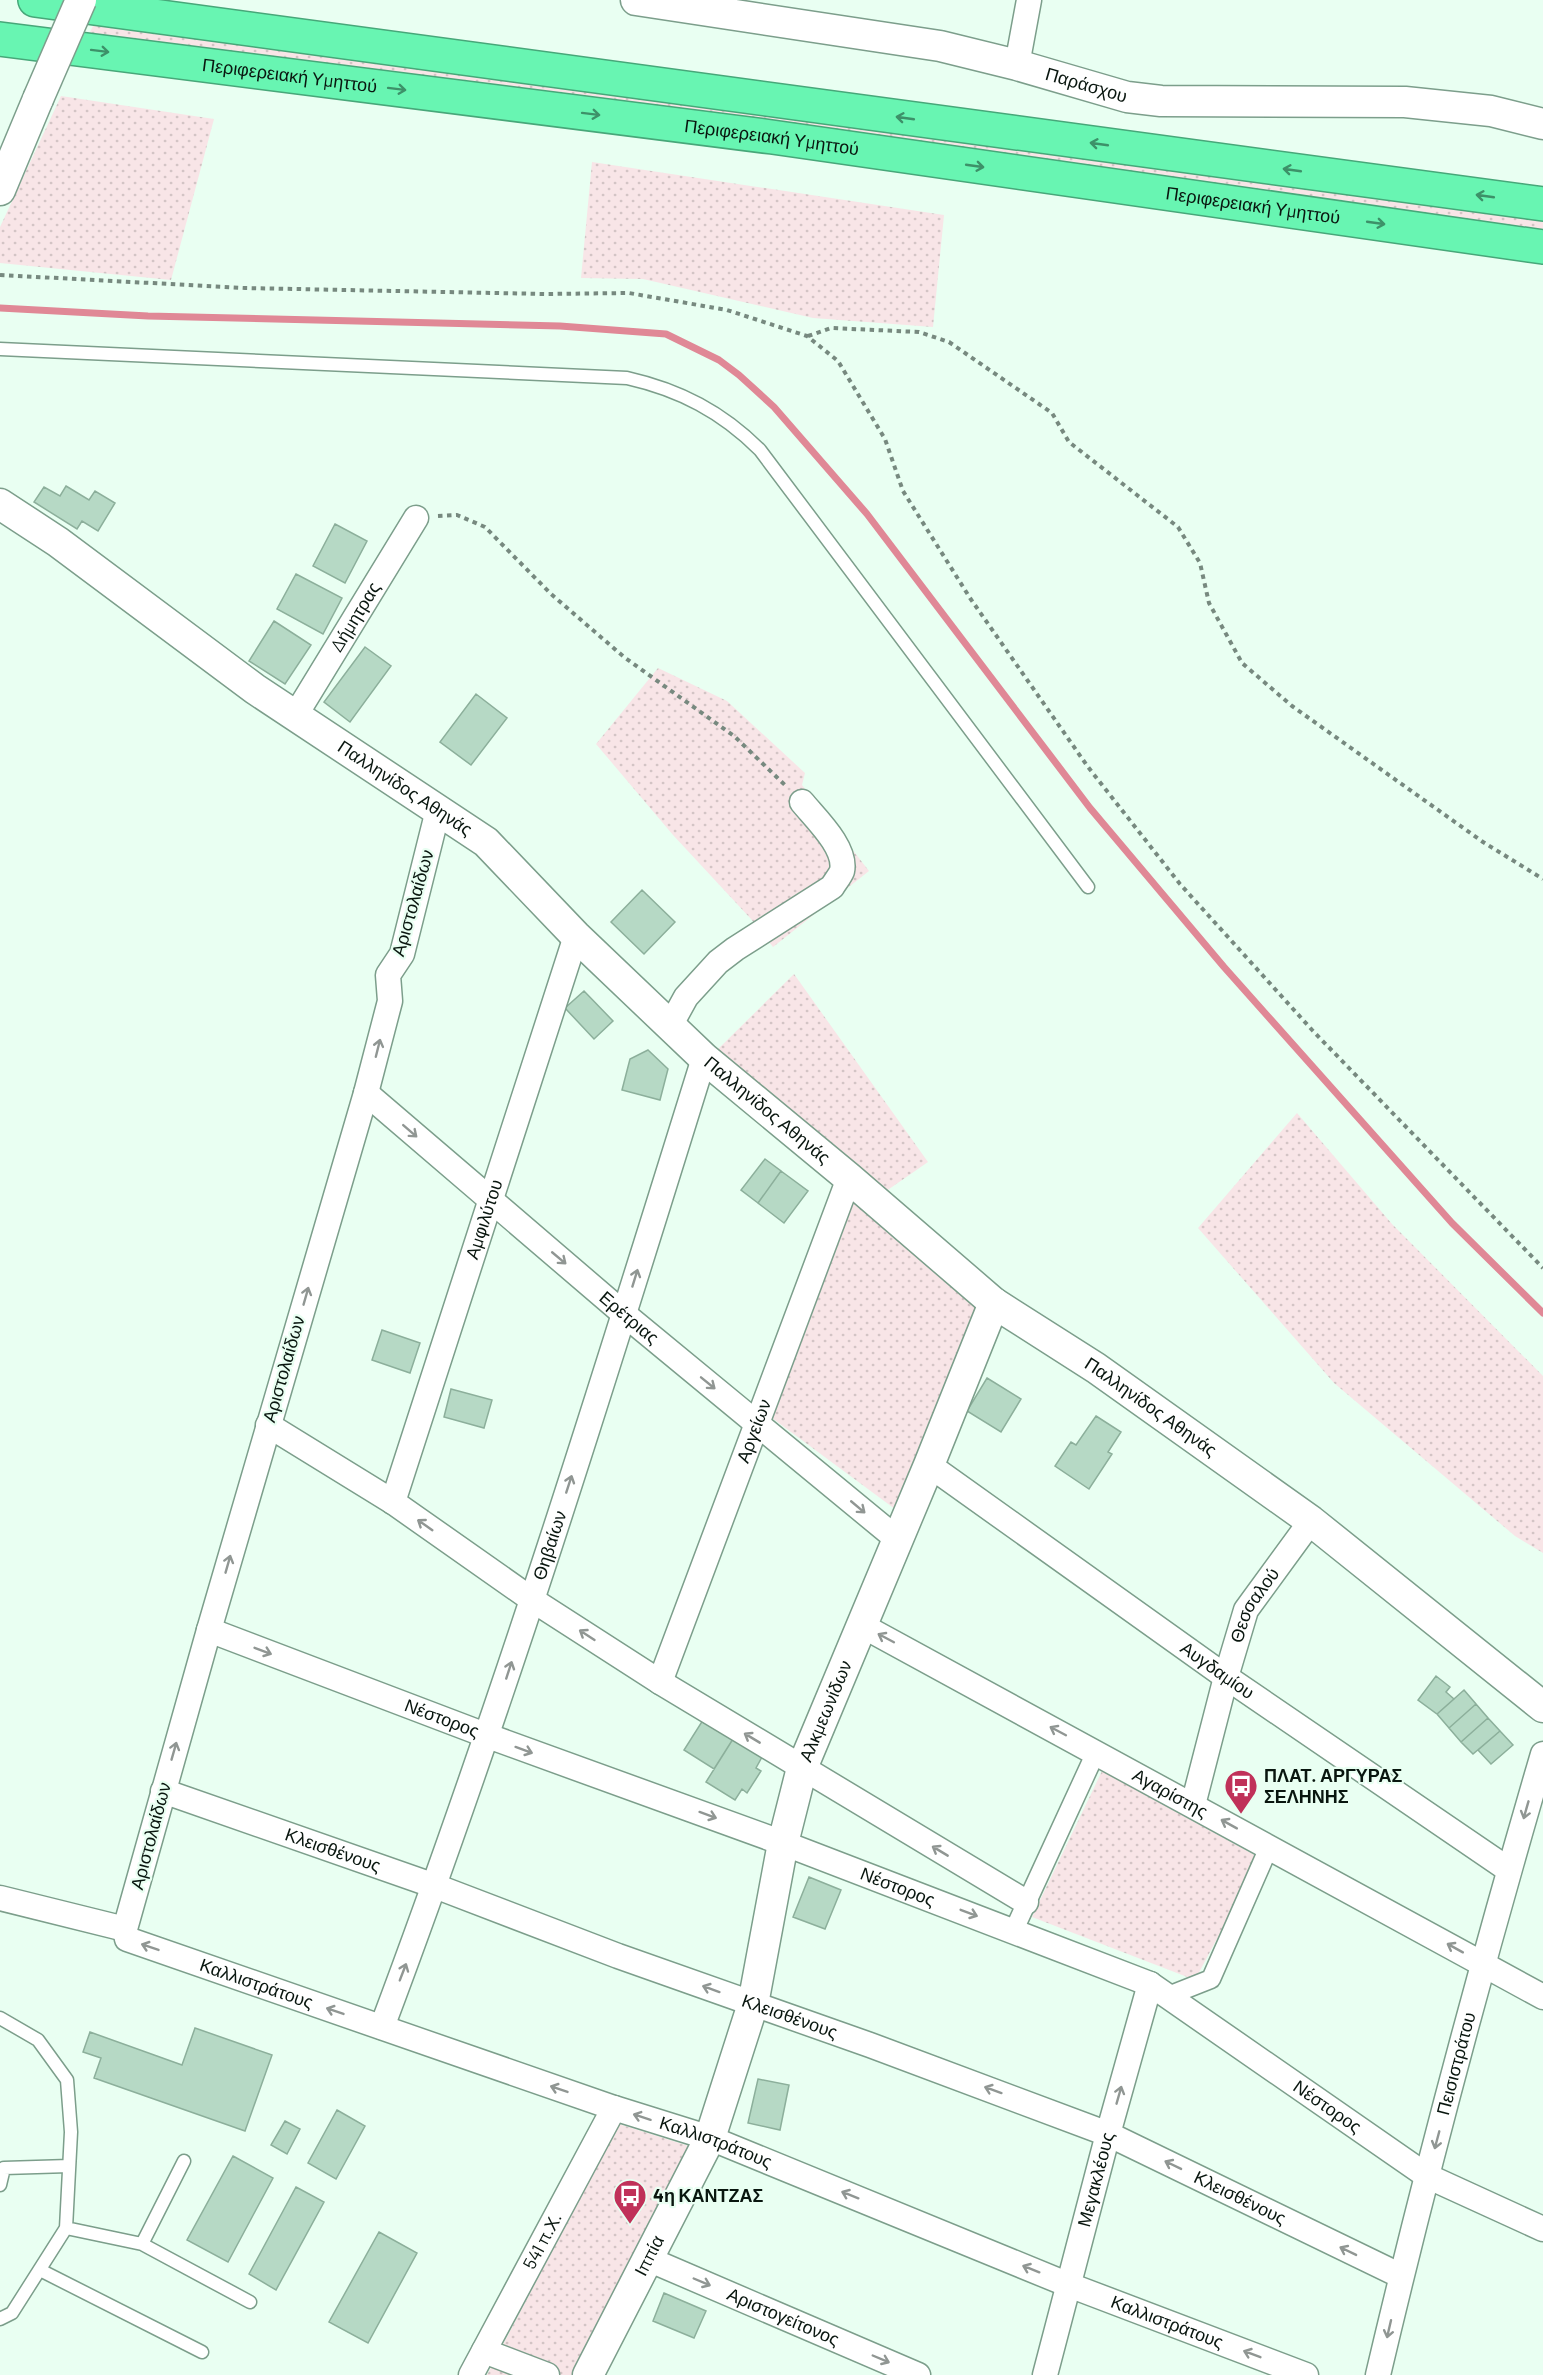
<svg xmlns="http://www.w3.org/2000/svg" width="1543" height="2375" viewBox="0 0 1543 2375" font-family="Barlow,sans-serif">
  <defs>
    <pattern id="grass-dots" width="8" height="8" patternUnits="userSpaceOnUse" patternTransform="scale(1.5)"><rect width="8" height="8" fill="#f8e5e7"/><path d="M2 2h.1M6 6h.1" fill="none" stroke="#d3c4c5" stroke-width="1.8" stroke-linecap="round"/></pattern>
  </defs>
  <rect width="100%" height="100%" fill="#e9fff2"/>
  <!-- grass -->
  <path fill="url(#grass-dots)" d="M94,24l1449,192v16l-1454,-198z
    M61,96l153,23 -43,161 -171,-17v-36z
    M592,162l352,53 -11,112 -120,-9 -170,-39 -62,-1z
    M658,668l69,33 78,72 -3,12 67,86 -96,76 -22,-28 -78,-84 -77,-91z
    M794,974l134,188 -49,34 -168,-140z
    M1297,1113l95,111 151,152v177l-28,-17 -181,-153 -136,-155z
    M853,1193l128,113 -82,206 -131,-97z
    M1102,1771l158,87 -65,122 -163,-63z
    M619,2124l73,23 -115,228h-90z"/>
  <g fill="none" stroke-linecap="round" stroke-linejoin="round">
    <!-- stream -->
    <path stroke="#e08896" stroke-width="7" d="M0,308l148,8 412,10 106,8 53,26 20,15 35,32 93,107 223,294 134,159 228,256 91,90"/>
  </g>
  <!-- building -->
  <path fill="#b6d9c5" stroke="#8caf9b" stroke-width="1.5" d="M66,486l23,14 6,-9 20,12 -17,28 -16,-10 -5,8 -43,-27 10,-15 16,9z
    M335,524l32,17 -22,42 -32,-17z
    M296,574l46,24 -19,36 -46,-25z
    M274,621l37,24 -26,39 -36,-23z
    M365,647l26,19 -41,56 -26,-20z
    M476,694l31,24 -36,47 -31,-23z
    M642,890l33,32 -31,32 -33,-32z
    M584,991l29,30 -19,18 -29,-31z
    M648,1050l20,19 -8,31 -38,-10 8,-31z
    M765,1159l16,12 -23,32 -17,-13z
    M781,1171l27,20 -24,32 -26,-20z
    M382,1330l38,13 -10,30 -38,-13z
    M987,1378l34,21 -20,33 -34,-21z
    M451,1389l41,11 -8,28 -40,-11z
    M1096,1416l25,16 -13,20 4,2 -23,35 -34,-23 16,-24 5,3z
    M1436,1676l14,11 -4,5 8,7 -17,15 -19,-14z
    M1464,1690l12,14 -27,24 -12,-14z
    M1476,1704l12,14 -27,24 -12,-14z
    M1488,1718l12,13 -27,23 -12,-12z
    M703,1720l30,19 -19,30 -30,-19z
    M1500,1731l13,14 -22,19 -13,-14z
    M733,1739l29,18 -6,11 5,3 -14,22 -5,-4 -7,11 -29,-18z
    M809,1877l32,13 -16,39 -32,-12z
    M195,2028l77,27 -27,76 -151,-53 7,-20 -18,-6 7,-20 92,33z
    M758,2079l31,6 -9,45 -32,-7z
    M337,2110l28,16 -29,53 -28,-16z
    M285,2121l15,8 -13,25 -16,-9z
    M233,2156l40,22 -45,84 -41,-22z
    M296,2187l28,15 -48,88 -27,-16z
    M379,2232l38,21 -49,90 -39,-21z
    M664,2293l42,18 -12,27 -41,-17z"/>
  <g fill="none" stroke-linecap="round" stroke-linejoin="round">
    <!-- service casing -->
    <g stroke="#7c9e8b" stroke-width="15">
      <path id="service" d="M0,349l627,29c53,12 95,34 133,72l328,437
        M0,2018l38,22 29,40 4,52 -5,96 -54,85 -12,6
        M0,2185l4,-17 65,-2
        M66,2228l76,16 108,58
        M142,2244l42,-83
        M40,2270l162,82"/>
    </g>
    <!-- pedestrian casing -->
    <g stroke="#7c9e8b" stroke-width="21">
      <path id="pedestrian" d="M1014,1930l82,-178
        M1168,1996l43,-17 58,-132"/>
    </g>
    <!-- minor casing -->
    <g stroke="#7c9e8b" stroke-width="27">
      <g id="minor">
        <path d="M1017,65l12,-65"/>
        <path id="s1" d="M295,716l121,-198"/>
        <path id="s2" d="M438,810l-36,144 -14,21 2,26 -24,92 -157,537 -84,299 2,10 487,169 96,30 359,147 237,90"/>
        <path d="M670,1026l16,-29 32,-35 17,-13 97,-62c3,-5 8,-11 10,-16 5,-23 -26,-52 -40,-69"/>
        <path id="s3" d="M366,1093l258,221 273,225"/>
        <path d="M268,1425l125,77 138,97 129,83 366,220"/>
        <path id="s4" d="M929,1465l297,212 283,193"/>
        <path id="s5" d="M393,1502l183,-566"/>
        <path id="s6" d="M861,1625l682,372"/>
        <path id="s7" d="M209,1630l279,106 295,107 367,141 277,192 116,53"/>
        <path id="s8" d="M660,1682l189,-504"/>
        <path id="s9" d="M163,1791l272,95 183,70 252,89 238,89 293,142"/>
        <path id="s10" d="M1193,1805l33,-128 20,-67 65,-89"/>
        <path d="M0,1898l125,31"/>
        <path id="s11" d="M382,2027c120,-319 221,-644 322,-969"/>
        <path id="s12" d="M648,2259l270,116"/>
        <path d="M484,2351l63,24"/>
        <path id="s13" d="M471,2375l143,-267"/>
        <path id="s14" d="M1045,2375l63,-241 42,-150"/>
        <path id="s15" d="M1378,2375c49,-208 105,-416 165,-621"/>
      </g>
    </g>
    <!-- tertiary casing -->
    <g stroke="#7c9e8b" stroke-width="33">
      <g id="tertiary">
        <path id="s16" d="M636,0l304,46 77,19 110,32 34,4 244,1 86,9 52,13"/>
        <path d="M0,190l38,-91"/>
        <path id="s17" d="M0,504l58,38 197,147 231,153 90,94 128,122 145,120 145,125 102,65 215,153 232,186"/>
        <path id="s18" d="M588,2375l122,-237 43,-134 30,-161 19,-75 127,-303 65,-162"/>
      </g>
    </g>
    <!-- motorway casing -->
    <g stroke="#47a779" stroke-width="36">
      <g id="motorway">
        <path d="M35,0l1508,204"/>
        <path id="s19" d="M0,39l772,98 771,110"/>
      </g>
    </g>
    <!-- path -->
    <path stroke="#77897f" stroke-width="4" stroke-dasharray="4.5 4.5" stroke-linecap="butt" d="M0,275l245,13 300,6 84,-1 98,17 80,26 31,25 47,78 18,52 67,107 118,169 92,117 133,147 230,237
      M808,336l23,-8 88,4 30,10 103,71 17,29 109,85 22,36 9,40 33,60 50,43 191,136 60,37
      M438,516l19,-1 28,12 66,67 73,63 110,79 53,51"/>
    <!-- service -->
    <use href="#service" stroke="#fff" stroke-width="12"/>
    <!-- pedestrian -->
    <use href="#pedestrian" stroke="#fff" stroke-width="18"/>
    <!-- minor -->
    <use href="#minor" stroke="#fff" stroke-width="24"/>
    <!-- tertiary -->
    <use href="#tertiary" stroke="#fff" stroke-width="30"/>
    <!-- motorway -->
    <use href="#motorway" stroke="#68f5b2" stroke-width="33"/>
    <!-- tertiary-bridge casing -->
    <g stroke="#7c9e8b" stroke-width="33" stroke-linecap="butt">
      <path id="tertiary-bridge" d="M38,99l43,-99"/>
    </g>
    <!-- tertiary-bridge -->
    <use href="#tertiary-bridge" stroke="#fff" stroke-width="30"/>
  </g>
  <!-- one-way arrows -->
  <defs><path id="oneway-shaft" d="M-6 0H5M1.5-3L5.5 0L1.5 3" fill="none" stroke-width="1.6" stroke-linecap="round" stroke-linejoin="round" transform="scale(1.5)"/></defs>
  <g stroke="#3d9169">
    <use href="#oneway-shaft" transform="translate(100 51) rotate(7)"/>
    <use href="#oneway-shaft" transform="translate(397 89) rotate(7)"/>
    <use href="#oneway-shaft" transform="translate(591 114) rotate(7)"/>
    <use href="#oneway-shaft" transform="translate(905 118) rotate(-172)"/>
    <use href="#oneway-shaft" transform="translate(1099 144) rotate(-172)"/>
    <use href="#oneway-shaft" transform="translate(975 166) rotate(8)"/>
    <use href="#oneway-shaft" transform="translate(1292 170) rotate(-172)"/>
    <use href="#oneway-shaft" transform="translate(1485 196) rotate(-172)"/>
    <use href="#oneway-shaft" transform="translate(1376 223) rotate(8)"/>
  </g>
  <g stroke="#909693">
    <use href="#oneway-shaft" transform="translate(378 1048) rotate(-76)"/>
    <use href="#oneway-shaft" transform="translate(410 1131) rotate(41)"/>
    <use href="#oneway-shaft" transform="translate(559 1258) rotate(40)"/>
    <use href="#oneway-shaft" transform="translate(635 1278) rotate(-73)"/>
    <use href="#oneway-shaft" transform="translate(306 1296) rotate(-74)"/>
    <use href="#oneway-shaft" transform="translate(708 1383) rotate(39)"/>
    <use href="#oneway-shaft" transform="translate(569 1484) rotate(-72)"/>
    <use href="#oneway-shaft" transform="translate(858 1507) rotate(40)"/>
    <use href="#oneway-shaft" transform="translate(425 1525) rotate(-145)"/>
    <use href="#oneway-shaft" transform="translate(228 1564) rotate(-74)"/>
    <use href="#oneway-shaft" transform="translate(587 1635) rotate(-147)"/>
    <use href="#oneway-shaft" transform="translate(886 1638) rotate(-152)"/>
    <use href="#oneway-shaft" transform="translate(263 1651) rotate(21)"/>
    <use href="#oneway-shaft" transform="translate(509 1670) rotate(-72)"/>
    <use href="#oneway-shaft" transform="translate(1058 1731) rotate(-152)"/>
    <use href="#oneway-shaft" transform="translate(752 1738) rotate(-149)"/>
    <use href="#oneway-shaft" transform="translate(524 1750) rotate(20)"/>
    <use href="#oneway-shaft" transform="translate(174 1751) rotate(-74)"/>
    <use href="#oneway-shaft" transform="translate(1526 1810) rotate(106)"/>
    <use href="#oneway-shaft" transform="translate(708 1815) rotate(20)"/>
    <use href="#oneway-shaft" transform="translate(1229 1824) rotate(-151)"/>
    <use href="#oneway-shaft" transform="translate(940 1851) rotate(-149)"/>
    <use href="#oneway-shaft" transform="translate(969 1913) rotate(21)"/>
    <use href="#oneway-shaft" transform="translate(150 1947) rotate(-161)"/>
    <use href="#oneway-shaft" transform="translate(1455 1948) rotate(-151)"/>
    <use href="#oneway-shaft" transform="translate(403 1972) rotate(-69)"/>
    <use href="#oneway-shaft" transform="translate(711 1989) rotate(-160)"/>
    <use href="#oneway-shaft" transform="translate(335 2011) rotate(-161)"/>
    <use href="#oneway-shaft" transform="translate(559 2089) rotate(-161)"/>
    <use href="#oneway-shaft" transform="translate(993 2090) rotate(-160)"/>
    <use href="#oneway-shaft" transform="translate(1119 2095) rotate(-74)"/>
    <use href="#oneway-shaft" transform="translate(642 2117) rotate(-162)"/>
    <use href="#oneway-shaft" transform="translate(1437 2140) rotate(105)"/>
    <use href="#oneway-shaft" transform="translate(1173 2165) rotate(-154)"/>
    <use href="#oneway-shaft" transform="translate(850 2195) rotate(-158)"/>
    <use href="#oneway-shaft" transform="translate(1348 2251) rotate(-154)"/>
    <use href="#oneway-shaft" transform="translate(1031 2269) rotate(-158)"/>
    <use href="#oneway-shaft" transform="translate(702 2282) rotate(23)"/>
    <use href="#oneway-shaft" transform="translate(1389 2329) rotate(103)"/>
    <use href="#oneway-shaft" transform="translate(1252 2354) rotate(-159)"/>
    <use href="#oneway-shaft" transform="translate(881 2359) rotate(23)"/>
  </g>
  <!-- icons -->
  <defs>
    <g id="bus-pin" transform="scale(1.725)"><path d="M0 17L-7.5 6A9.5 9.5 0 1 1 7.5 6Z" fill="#c03159" stroke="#e9fff2"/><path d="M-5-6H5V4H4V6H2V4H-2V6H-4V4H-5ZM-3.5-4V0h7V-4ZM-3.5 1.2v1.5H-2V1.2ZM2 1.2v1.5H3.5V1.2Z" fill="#fff"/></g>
  </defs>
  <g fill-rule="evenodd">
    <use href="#bus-pin" x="1241" y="1786"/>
    <use href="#bus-pin" x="630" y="2196"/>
  </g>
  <g text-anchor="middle" stroke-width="4.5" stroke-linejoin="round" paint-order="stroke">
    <!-- street labels -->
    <g font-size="18" fill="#09160f" stroke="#e9fff2">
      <text dy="6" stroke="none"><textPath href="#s19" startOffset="292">Περιφερειακή Υμηττού</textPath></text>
      <text dy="6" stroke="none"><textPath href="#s16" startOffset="459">Παράσχου</textPath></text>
      <text dy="6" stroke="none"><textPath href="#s19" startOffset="778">Περιφερειακή Υμηττού</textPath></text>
      <text dy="6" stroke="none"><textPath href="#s19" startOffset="1264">Περιφερειακή Υμηττού</textPath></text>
      <text dy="6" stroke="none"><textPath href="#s1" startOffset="116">Δήμητρας</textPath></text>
      <text dy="6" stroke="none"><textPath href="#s17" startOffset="495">Παλληνίδος Αθηνάς</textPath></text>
      <text transform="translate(413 903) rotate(-74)" y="6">Αριστολαίδων</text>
      <text dy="6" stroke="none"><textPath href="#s17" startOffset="981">Παλληνίδος Αθηνάς</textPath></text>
      <text dy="6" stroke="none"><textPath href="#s5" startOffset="297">Αμφιλύτου</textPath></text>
      <text dy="6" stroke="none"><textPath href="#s3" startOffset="346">Ερέτριας</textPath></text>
      <text transform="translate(284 1369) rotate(-74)" y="6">Αριστολαίδων</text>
      <text dy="6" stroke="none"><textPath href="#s17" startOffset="1467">Παλληνίδος Αθηνάς</textPath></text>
      <text dy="6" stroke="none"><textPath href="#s8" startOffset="268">Αργείων</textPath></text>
      <text dy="6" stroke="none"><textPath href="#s11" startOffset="510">Θηβαίων</textPath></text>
      <text dy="6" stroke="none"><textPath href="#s10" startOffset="210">Θεσσαλού</textPath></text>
      <text dy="6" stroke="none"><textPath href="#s4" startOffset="354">Αυγδαμίου</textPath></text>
      <text dy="6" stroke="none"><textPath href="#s18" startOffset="710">Αλκμεωνίδων</textPath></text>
      <text dy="6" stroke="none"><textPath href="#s7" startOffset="249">Νέστορος</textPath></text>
      <text dy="6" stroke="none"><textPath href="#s6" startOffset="352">Αγαρίστης</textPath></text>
      <text transform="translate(151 1836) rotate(-75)" y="6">Αριστολαίδων</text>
      <text dy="6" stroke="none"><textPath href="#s9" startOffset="180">Κλεισθένους</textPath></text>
      <text dy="6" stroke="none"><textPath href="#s7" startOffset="735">Νέστορος</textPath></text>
      <text dy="6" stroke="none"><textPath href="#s2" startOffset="1312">Καλλιστράτους</textPath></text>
      <text dy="6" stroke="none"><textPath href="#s9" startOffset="666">Κλεισθένους</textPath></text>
      <text dy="6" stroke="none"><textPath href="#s15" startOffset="321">Πεισιστράτου</textPath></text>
      <text dy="6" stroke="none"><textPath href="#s7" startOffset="1221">Νέστορος</textPath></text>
      <text dy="6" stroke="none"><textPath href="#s2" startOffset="1798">Καλλιστράτους</textPath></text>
      <text dy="6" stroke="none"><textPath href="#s14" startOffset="202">Μεγακλέους</textPath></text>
      <text dy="6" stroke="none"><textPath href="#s9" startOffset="1152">Κλεισθένους</textPath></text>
      <text dy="6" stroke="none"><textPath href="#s13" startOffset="152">541 π.Χ.</textPath></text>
      <text dy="6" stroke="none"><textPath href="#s18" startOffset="134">Ιππία</textPath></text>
      <text dy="6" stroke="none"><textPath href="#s12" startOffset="147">Αριστογείτονος</textPath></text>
      <text dy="6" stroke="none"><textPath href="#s2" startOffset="2284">Καλλιστράτους</textPath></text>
    </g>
    <!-- poi labels -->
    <g font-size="18" font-weight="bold" fill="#09160f" stroke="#e9fff2" text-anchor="start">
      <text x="1264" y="1782">ΠΛΑΤ. ΑΡΓΥΡΑΣ<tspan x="1264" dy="21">ΣΕΛΗΝΗΣ</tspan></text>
      <text x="653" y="2202">4η ΚΑΝΤΖΑΣ</text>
    </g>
  </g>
</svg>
